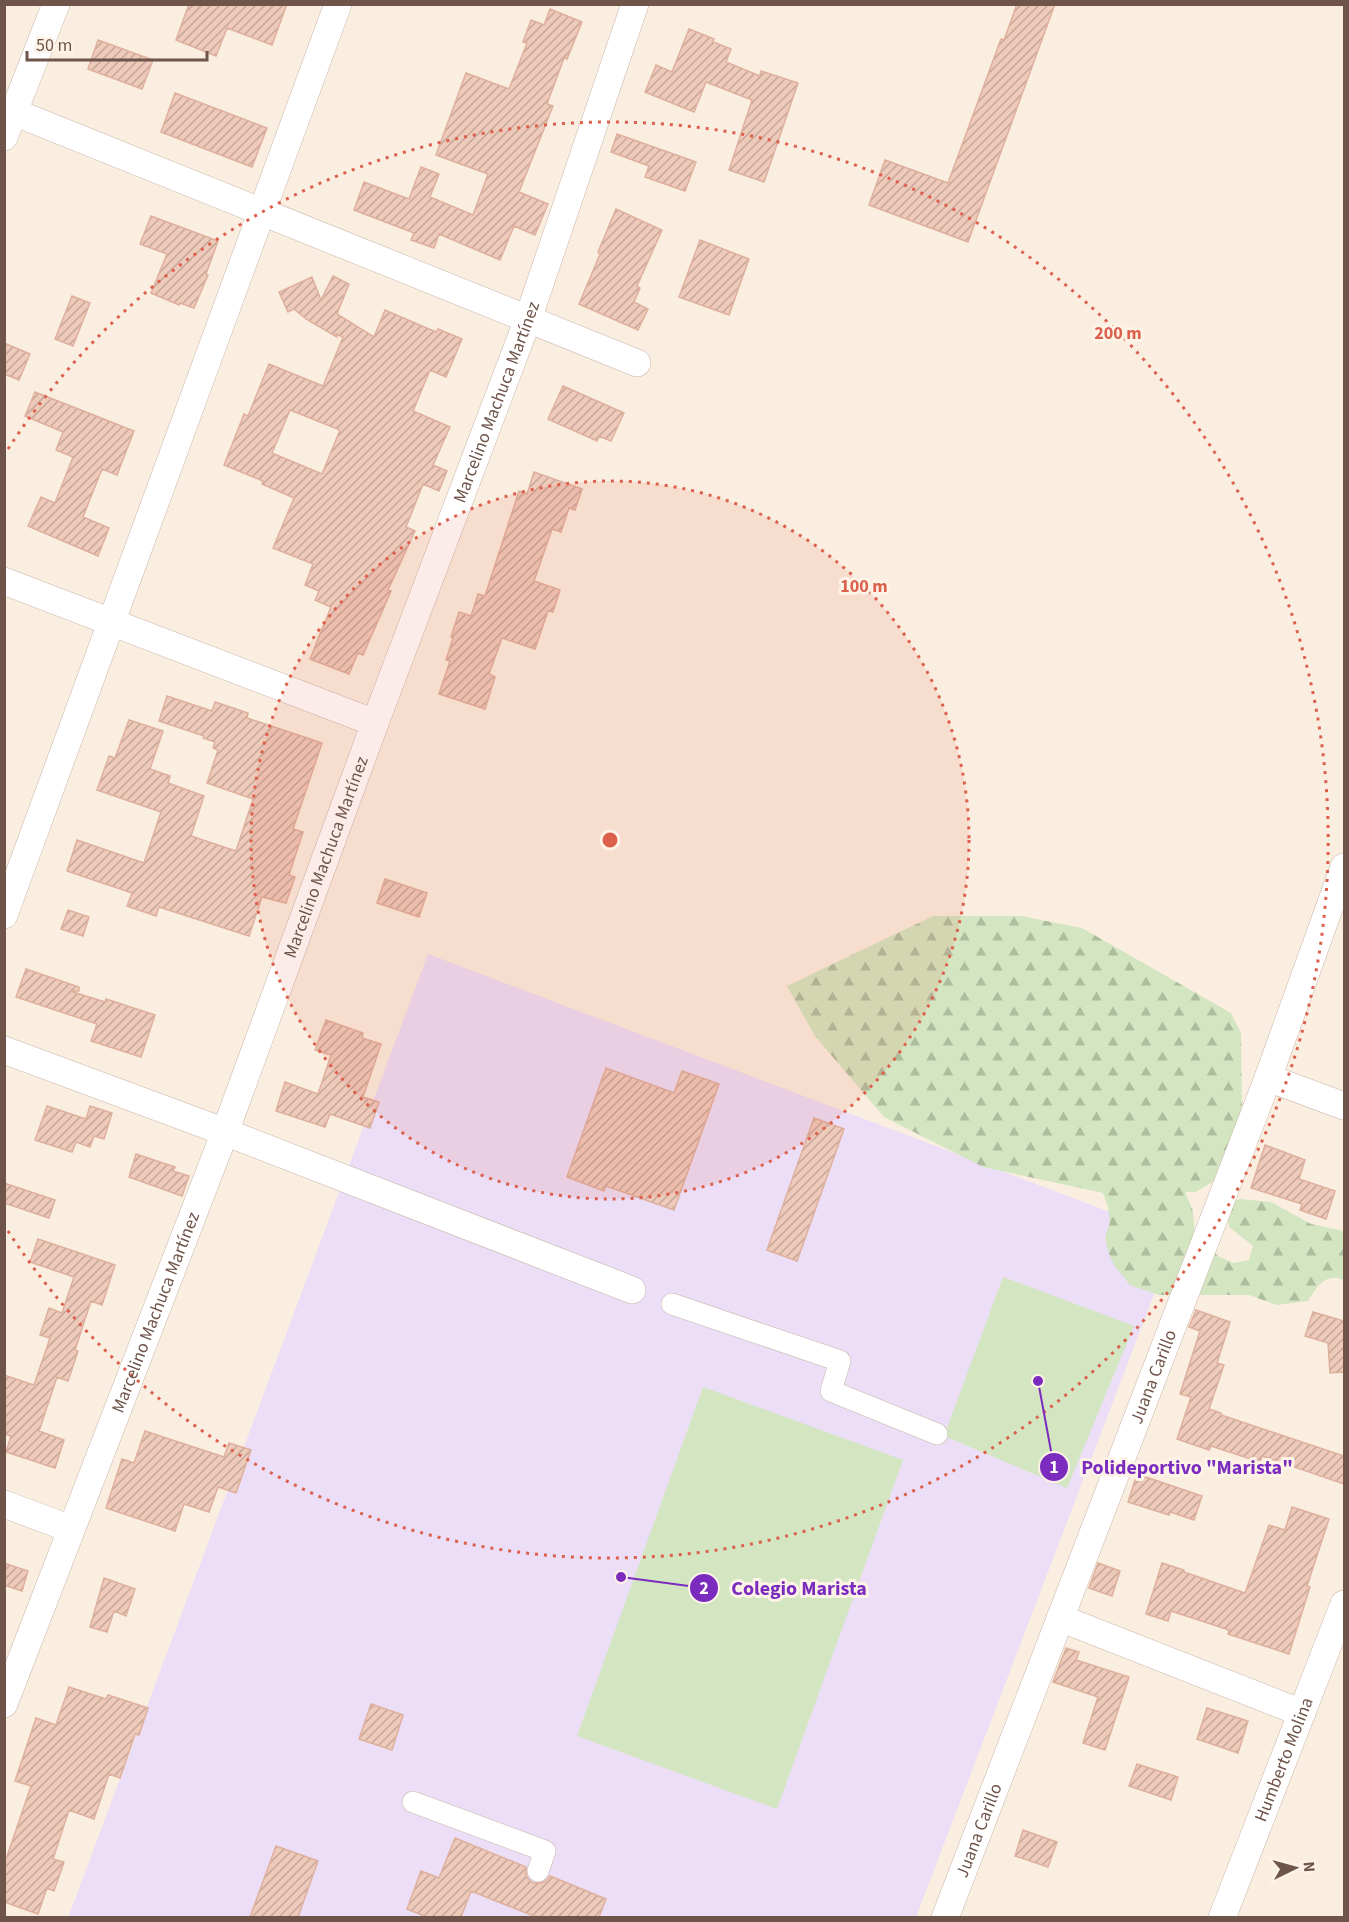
<svg xmlns="http://www.w3.org/2000/svg" width="1349" height="1922" viewBox="0 0 1349 1922" font-family="'Source Sans 3',sans-serif">
  <defs>
    <pattern id="forest-firs" width="22" height="20" patternUnits="userSpaceOnUse" patternTransform="scale(1.5)"><rect width="22" height="20" fill="#d3e6c1"/><path d="M5 1l3.5 6h-7zM16 11l3.5 6h-7z" fill="#afbd9f"/></pattern>
    <pattern id="building-hatch" width="6" height="6" patternUnits="userSpaceOnUse" patternTransform="scale(1.5)"><rect width="6" height="6" fill="#eecabb"/><path d="M-1 1l2-2M0 6l6-6M5 7l2-2" fill="none" stroke="#c5a79a"/></pattern>
  </defs>
  <rect width="100%" height="100%" fill="#faeee1"/>
  <!-- education -->
  <path fill="#ebdef6" d="M428,954l748,283 -260,680 -848,1z"/>
  <!-- grass -->
  <path fill="#d3e6c1" d="M1003,1277l131,49 -67,162 -123,-52z
    M703,1387l200,73 -126,349 -200,-73z"/>
  <!-- forest -->
  <path fill="url(#forest-firs)" d="M933,916h88l61,12 149,85 10,20 1,89 -28,59 -18,11h-11l8,19 2,26 25,20 14,6 15,-3 4,-14 -24,-19 -3,-22 14,-6 31,3 40,22 33,7v49c-20,-7 -26,6 -36,21l-31,4 -28,-10h-90l-29,-10 -16,-20 -6,-14 -3,-14 5,-15 -2,-15 -5,-14 -120,-26 -99,-50 -69,-81 -28,-50z"/>
  <!-- building -->
  <path fill="url(#building-hatch)" stroke="#dfb09c" stroke-width="1.5" fill-rule="evenodd" d="M189,4h98l-15,41 -45,-17 -11,28 -40,-16z
    M1017,4h38l-87,238 -99,-37 16,-45 63,23 53,-144 3,1z
    M550,9l32,13 -15,37 -3,-1 -17,46 6,2 -34,86 29,12 -13,31 -21,-9 -14,34 -61,-26 -5,14 -23,-8 3,-7 -60,-23 10,-28 45,17 12,-32 18,7 -9,23 43,18 15,-41 -52,-19 30,-82 43,16 18,-46 -4,-1 8,-22 13,5z
    M689,29l25,10 -1,3 18,7 -5,13 34,14 1,-5 37,12 -34,99 -35,-12 23,-70 -46,-18 -12,30 -49,-20 11,-27 16,7z
    M98,40l55,20 -11,29 -54,-20z
    M175,93l92,35 -15,39 -91,-35z
    M617,134l79,28 -11,29 -40,-14 4,-11 -38,-14z
    M616,209l46,21 -25,56 3,2 -6,14 14,7 -10,21 -59,-26 21,-50 -2,-2z
    M151,216l67,25 -12,33 2,1 -14,33 -14,-5 -1,2 -28,-12 16,-39 -27,-10z
    M700,240l49,19 -20,56 -50,-18z
    M333,276l16,8 -12,30 37,23 11,-27 51,22 2,-3 24,10 -16,38 -16,-7 -17,41 37,16 -17,38 14,6 -8,20 -16,-7 -17,43 9,4 -27,59 3,1 -28,64 -5,-2 -9,21 -39,-15 21,-52 -16,-7 4,-9 -14,-6 8,-21 -40,-16 21,-50 -32,-14 1,-3 -39,-16 20,-51 4,2 21,-52 54,22 20,-49 -7,-3 1,3 -31,-18 -12,-10 -6,3 -9,-20 33,-15 9,23zM290,410l50,20 -18,44 -50,-21z
    M72,296l18,7 -17,43 -18,-7z
    M4,343l26,11 -11,26 -15,-6z
    M563,386l61,27 -13,28 -12,-5 -2,5 -49,-22z
    M35,392l99,39 -17,44 -15,-6 -19,48 26,11 -11,28 -70,-30 13,-29 14,6 18,-46 -17,-7 7,-18 -38,-16z
    M534,472l48,17 -7,21 -6,-2 -8,24 -9,-3 -18,52 26,9 -7,22 -5,-1 -13,38 -33,-11 -13,36 6,3 -10,32 -46,-15 11,-33 -4,-1 7,-22 -2,-1 8,-25 12,4 7,-22 7,2 34,-105 8,3z
    M167,696l45,15 3,-9 33,11 -1,5 75,25 -29,86 10,3 -14,43 6,2 -9,26 -24,-6 -13,39 -90,-29 -3,9 -29,-10 5,-13 -65,-22 10,-31 67,23 17,-51 -64,-22 12,-34 6,2 14,-38 34,11 -13,38 20,7 -2,7 36,13 -13,40 45,15 17,-52 -46,-16 11,-33 -5,-2 2,-6 -12,-4 1,-2 -45,-15z
    M385,879l42,14 -8,24 -42,-14z
    M68,910l21,7 -6,19 -22,-7z
    M26,969l53,18v4h-9l35,11 1,-3 49,16 -14,42 -50,-16 6,-17 -81,-27z
    M326,1020l37,13 -1,5 19,6 -18,53 16,5 -9,26 -40,-14 -5,13 -49,-16 9,-29 33,12 13,-39 -16,-5z
    M606,1068l68,25 8,-22 37,13 -45,126 -68,-24 -2,5 -37,-14z
    M47,1106l39,13 4,-13 22,7 -8,26 -10,-3 -4,11 -14,-5 -4,10 -37,-12z
    M814,1118l30,11 -47,132 -30,-11z
    M1265,1145l40,15 -6,19 36,12 -9,28 -26,-9 2,-6 -51,-16z
    M136,1154l39,13 -2,4 16,5 -7,20 -53,-19z
    M4,1183l51,17 -6,18 -45,-15z
    M38,1239l77,26 -13,40 -11,-4 -16,49 3,1 -10,30 -11,-4 -18,54 25,9 -9,28 -49,-16 5,-16 -7,-2v-59l30,10 16,-47 -10,-3 9,-27 13,5 12,-36 -44,-15z
    M1196,1310l34,12 -13,41 7,2 -15,44 12,4v2l123,41v28l-82,-28 -2,6 -49,-16 -2,4 -32,-11 14,-42 -11,-3 20,-63 -11,-4z
    M1313,1312l31,9v51l-14,1 -2,-30 -23,-7z
    M145,1431l79,26 5,-14 22,7 -15,43 -18,-6 -9,25 -25,-8 -9,27 -69,-23 16,-49 12,4z
    M1137,1474l65,22 -8,24 -24,-8 -1,3 -41,-13z
    M1292,1507l37,12 -22,67 3,1 -21,67 -61,-20 1,-4 -58,-19 -3,10 -22,-7 16,-51 22,7v2l61,21 24,-68 16,5z
    M4,1563l24,8 -6,20 -18,-6z
    M1098,1563l22,8 -8,25 -23,-8z
    M104,1578l31,11 -9,27 -12,-5 -7,21 -17,-5z
    M1066,1648l13,4 -3,8 53,17 -24,73 -22,-7 15,-46 -45,-15z
    M69,1687l37,12 2,-4 40,13 -9,27 -4,-1 -15,44 -11,-4 -15,45 -25,-9 -16,49 11,3 -10,29 -7,-3 -9,26 -34,-12v-37l27,-79 -16,-5 21,-63 20,7z
    M371,1704l32,11 -11,35 -33,-11z
    M1207,1708l41,13 -10,32 -41,-14z
    M1137,1764l41,13 -7,23 -42,-14z
    M1023,1830l34,12 -9,25 -33,-11z
    M455,1838l71,29v7l2,5 5,4h8l5,-2 4,-5 56,23 -7,18h-63l-65,-26 -10,26h-34l-20,-8 14,-38 18,7z
    M276,1846l42,15 -20,56h-48z"/>
  <g fill="none" stroke-linecap="round" stroke-linejoin="round">
    <!-- pedestrian casing -->
    <g stroke="#cab5a9" stroke-width="22">
      <path id="pedestrian" d="M672,1304l168,57 -9,30 106,43
        M413,1802l132,49 -7,20"/>
    </g>
    <!-- minor casing -->
    <g stroke="#cab5a9" stroke-width="28">
      <g id="minor">
        <path d="M4,108l633,255"/>
        <path d="M4,137l52,-133"/>
        <path d="M4,581l371,142"/>
        <path d="M4,915l334,-911"/>
        <path d="M4,1050l221,82 407,158"/>
        <path d="M1268,1078l76,28"/>
        <path d="M4,1504l67,25"/>
        <path d="M1060,1618l242,95"/>
        <path id="s1" d="M4,1704l221,-572 150,-409 153,-404 107,-315"/>
        <path id="s2" d="M945,1918l323,-840 76,-211"/>
        <path id="s3" d="M1222,1918l122,-314"/>
      </g>
    </g>
    <!-- pedestrian -->
    <use href="#pedestrian" stroke="#fff" stroke-width="21"/>
    <!-- minor -->
    <use href="#minor" stroke="#fff" stroke-width="27"/>
  </g>
  <!-- distance rings -->
  <circle cx="610" cy="840" r="359" fill="#dd604d" fill-opacity=".12"/>
  <g fill="none" stroke="#dd604d" stroke-width="3" stroke-dasharray="3 6">
    <circle cx="610" cy="840" r="359"/>
    <path d="M8 449A718 718 0 1 1 8 1231"/>
  </g>
  <g text-anchor="middle" stroke-width="6" stroke-linejoin="round" paint-order="stroke">
    <!-- street labels -->
    <g font-size="18" fill="#6f544a" stroke="#fef3e7">
      <text dy="6" stroke="none"><textPath href="#s1" startOffset="1392">Marcelino Machuca Martínez</textPath></text>
      <text dy="6" stroke="none"><textPath href="#s1" startOffset="906">Marcelino Machuca Martínez</textPath></text>
      <text dy="6" stroke="none"><textPath href="#s1" startOffset="420">Marcelino Machuca Martínez</textPath></text>
      <text dy="6" stroke="none"><textPath href="#s2" startOffset="580">Juana Carillo</textPath></text>
      <text dy="6" stroke="none"><textPath href="#s3" startOffset="170">Humberto Molina</textPath></text>
      <text dy="6" stroke="none"><textPath href="#s2" startOffset="94">Juana Carillo</textPath></text>
    </g>
  </g>
  <circle cx="610" cy="840" r="9" fill="#dd604d" stroke="#fef3e7" stroke-width="3"/>
  <g font-size="18" text-anchor="middle" font-weight="bold" fill="#dd604d" stroke="#fef3e7" stroke-width="6" stroke-linejoin="round" paint-order="stroke">
    <text x="1118" y="339">200 m</text>
    <text x="864" y="592">100 m</text>
  </g>
  <!-- callouts -->
  <path fill="none" stroke="#7b2cbf" stroke-width="2" d="M1038 1381L1054 1467M621 1577L704 1588"/>
  <g fill="#7b2cbf" stroke="#fef3e7" stroke-width="2">
    <circle cx="1038" cy="1381" r="6"/>
    <circle cx="621" cy="1577" r="6"/>
    <circle cx="1054" cy="1467" r="15"/>
    <circle cx="704" cy="1588" r="15"/>
  </g>
  <g font-size="18" text-anchor="middle" font-weight="bold" fill="#fff">
    <text x="1054" y="1473">1</text>
    <text x="704" y="1594">2</text>
  </g>
  <g font-size="20" text-anchor="middle" font-weight="bold" fill="#7b2cbf" stroke="#fef3e7" stroke-width="6" stroke-linejoin="round" paint-order="stroke">
    <text x="1187" y="1474">Polideportivo "Marista"</text>
    <text x="799" y="1595">Colegio Marista</text>
  </g>
  <!-- border -->
  <rect width="1349" height="1922" fill="none" stroke="#6f544a" stroke-width="12"/>
  <!-- north arrow -->
  <g transform="translate(1295 1868) rotate(85)" stroke="#fef3e7" stroke-width="4.5" paint-order="stroke">
  <path d="M0-4.5L10 22L0 15L-10 22Z" fill="#6f544a"/>
  <text y="-9" font-size="16" font-weight="bold" text-anchor="middle" fill="#6f544a">N</text>
  </g>
  <!-- scale -->
  <path d="M27 51v9h180v-9" fill="none" stroke="#6f544a" stroke-width="3"/>
  <text x="36" y="51" font-size="18" fill="#6f544a" stroke="#fef3e7" stroke-width="4.5" paint-order="stroke">50 m</text>
</svg>
